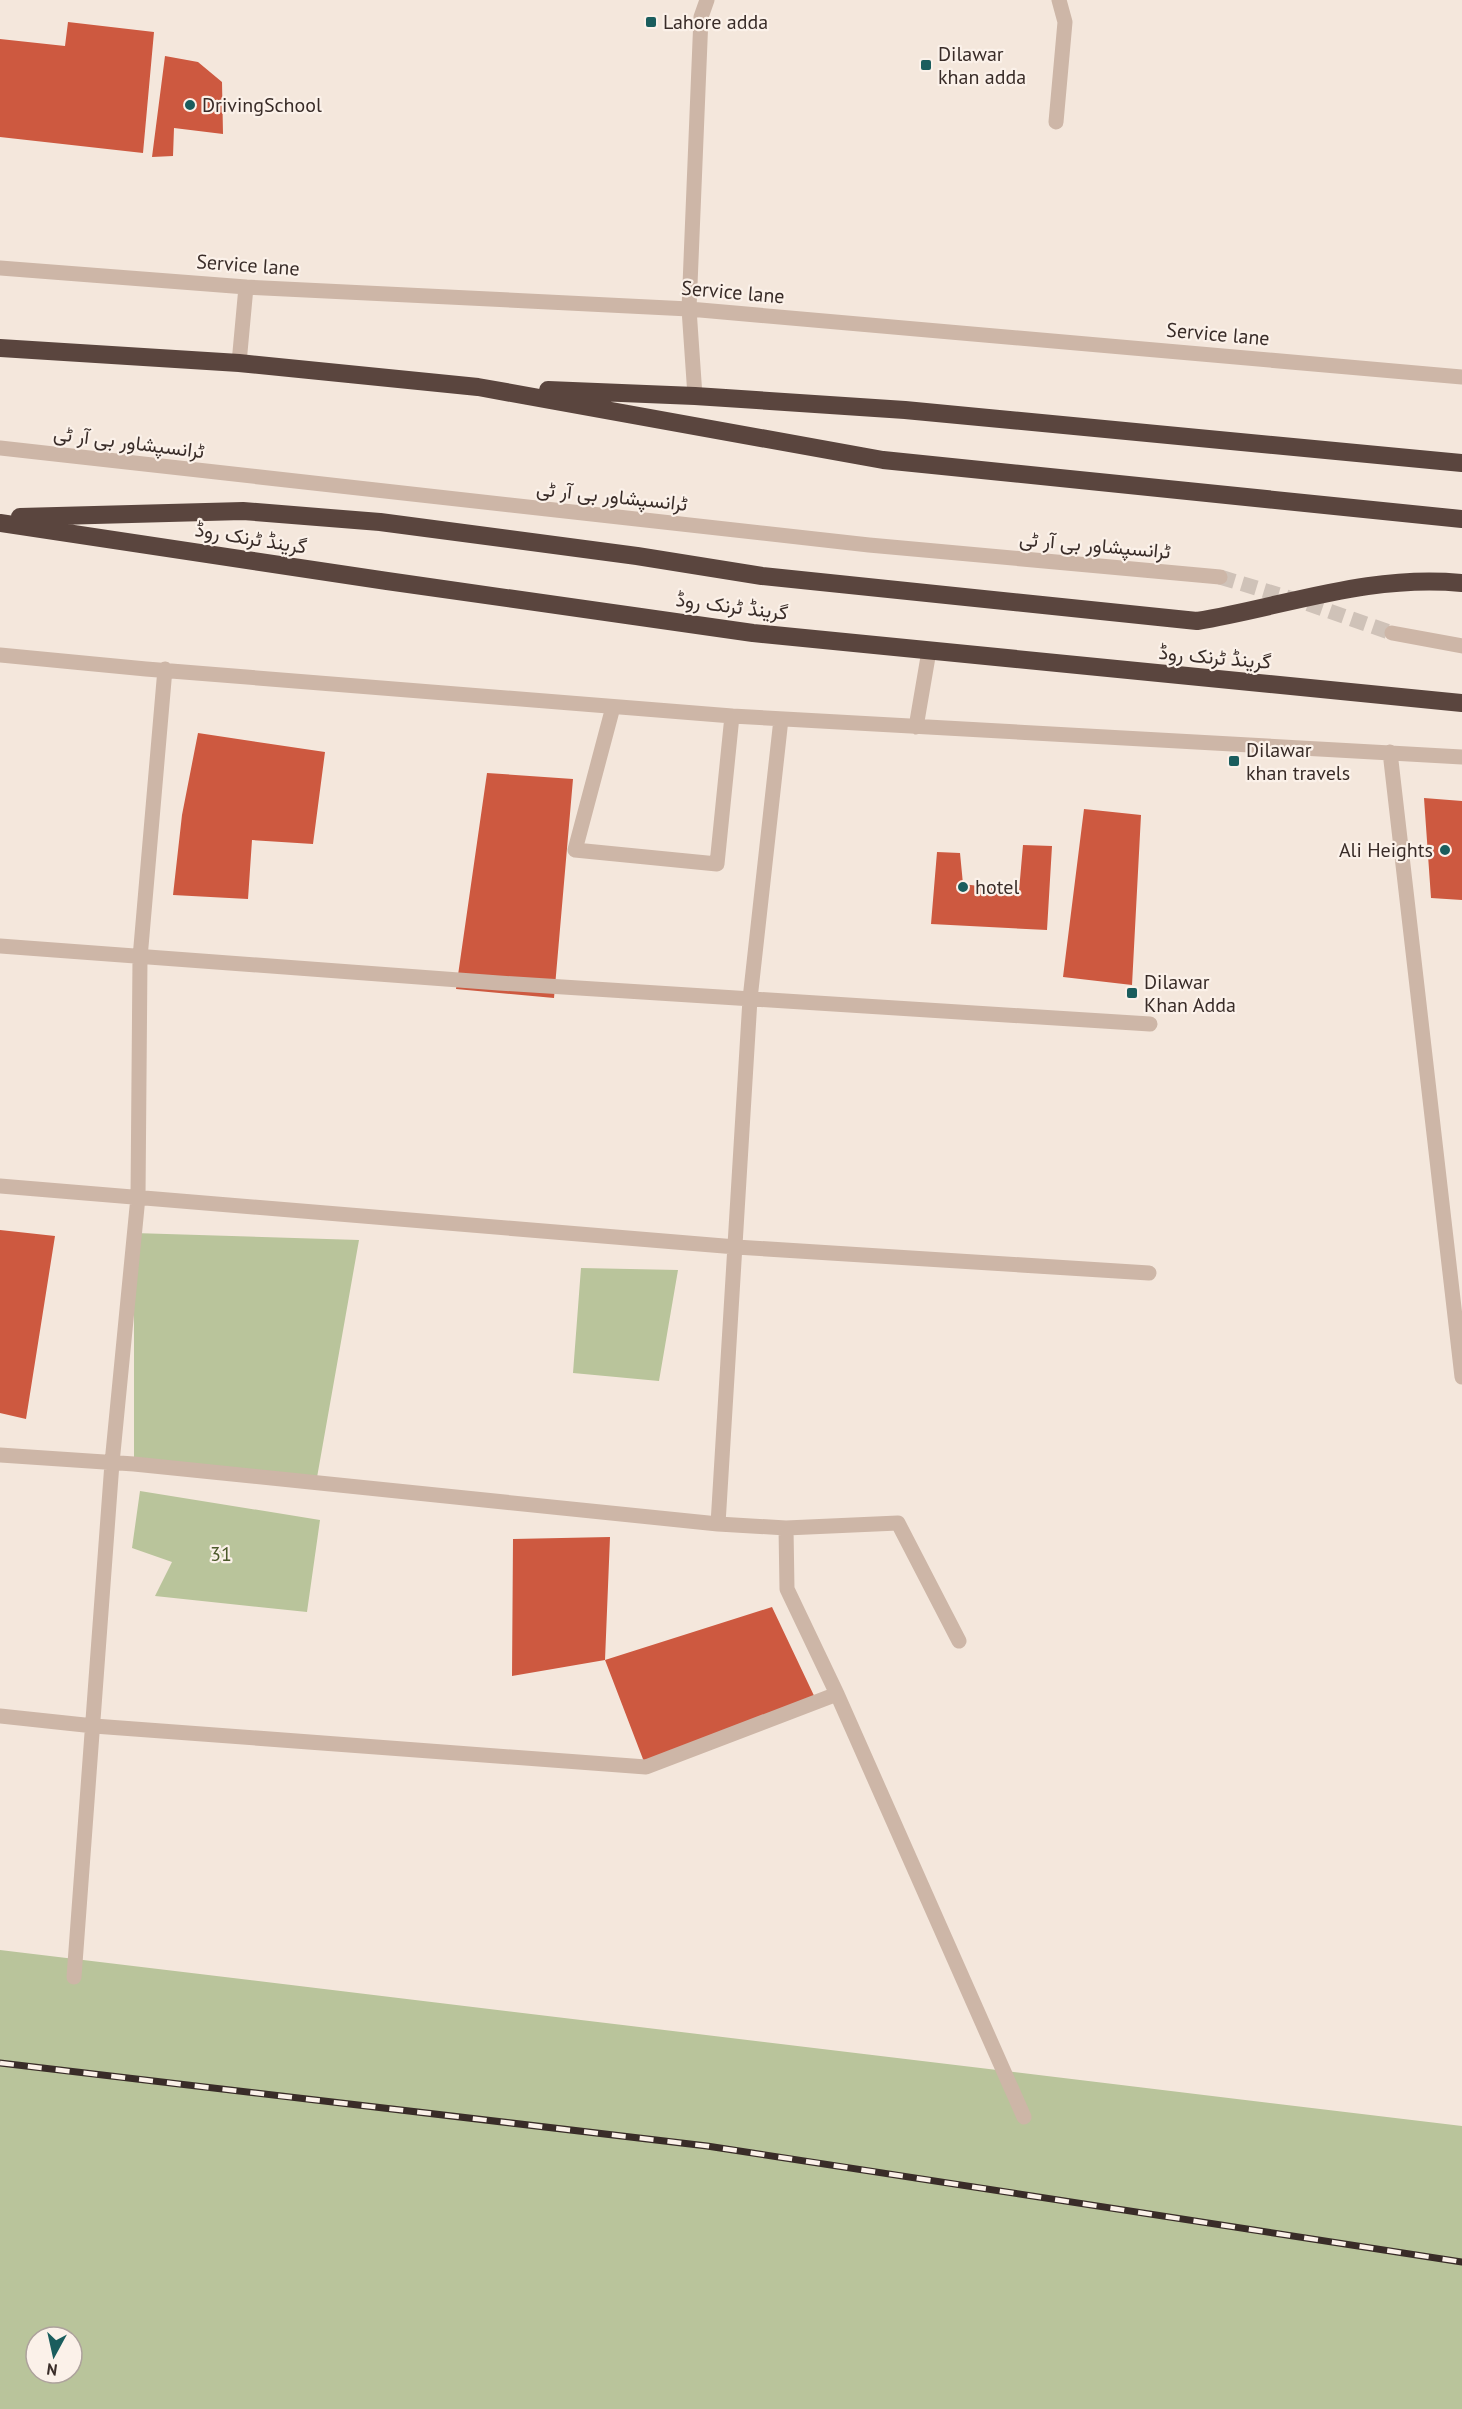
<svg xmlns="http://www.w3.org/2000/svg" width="1462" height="2409" viewBox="0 0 1462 2409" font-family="'PT Sans',Vazirmatn,sans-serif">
  <rect width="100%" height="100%" fill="#f4e7dc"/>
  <!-- green -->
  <path fill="#b9c49b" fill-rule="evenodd" d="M134,1233l225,7 -43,243 -182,-19z
    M581,1268l97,2 -19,111 -86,-8z
    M140,1491l180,29 -13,92 -152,-16 17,-34 -40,-14z
    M0,1950l1462,176v283h-1462zM36,2337h36v36h-36z"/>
  <!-- building -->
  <path fill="#cd5940" d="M68,22l86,10 -11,121 -143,-16v-98l65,7z
    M165,56l33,6 24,20 1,52 -49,-6 -1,28 -21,1z
    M198,733l127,19 -12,92 -61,-4 -4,59 -75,-4 9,-80z
    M487,773l86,6 -19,219 -98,-9z
    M1424,798l38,3v99l-31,-2z
    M1084,809l57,6 -9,170 -69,-8z
    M1023,845l29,1 -5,84 -116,-6 6,-72 23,1 3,31 56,7z
    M0,1230l55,6 -29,183 -26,-6z
    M610,1537l-5,123 167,-53 45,95 -171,65 -41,-107 -93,16 1,-137z"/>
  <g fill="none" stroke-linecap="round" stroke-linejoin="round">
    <!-- minor-tunnel -->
    <path stroke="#cfc2b8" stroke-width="15" stroke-dasharray="15 8" stroke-linecap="butt" d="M1220,577l86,26 86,30"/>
    <!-- minor -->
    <path stroke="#cdb6a7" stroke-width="15" d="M1056,122l9,-100 -6,-22
      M0,268l246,19 443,22 773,68
      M239,363l7,-76
      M695,396l-6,-87 12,-292 6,-17
      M0,448l869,97 351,32
      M1392,633l70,13
      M0,655l146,14 586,47 730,41
      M613,707l-38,143 142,14 15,-148
      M916,727l13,-76
      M1390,752l72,625
      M0,946l499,37 651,41
      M0,1186l736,61 413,26
      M0,1455l134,9 584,60 68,4 112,-5 61,118
      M718,1524l32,-525 31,-280
      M786,1528l1,61 50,105 187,423
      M0,1716l94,10 552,41 191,-73
      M74,1977l38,-514 26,-266 2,-239 25,-289"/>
    <!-- highway -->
    <path stroke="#5a453e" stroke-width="18" d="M0,348l239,15 239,24 405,73 579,59
      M548,390l147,6 210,14 557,53
      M20,517l223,-6 137,11 257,34 125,20 435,45c90,-15 171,-47 265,-38
      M0,523l387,58 366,52 709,70"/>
    <!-- rail casing -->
    <g stroke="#392c28" stroke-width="7">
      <path id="rail" d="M0,2063l707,83 755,116"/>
    </g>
    <!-- rail -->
    <use href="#rail" stroke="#fbf1e9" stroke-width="4.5" stroke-dasharray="14" stroke-linecap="butt"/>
  </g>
  <!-- markers -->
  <g fill="#1a5d5d" stroke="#fbf1e9" stroke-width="2">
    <rect x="645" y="16" width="12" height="12" rx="3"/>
    <rect x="920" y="59" width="12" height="12" rx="3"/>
    <circle cx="190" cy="105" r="6"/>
    <rect x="1228" y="755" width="12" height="12" rx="3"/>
    <circle cx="1445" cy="850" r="6"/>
    <circle cx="963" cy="887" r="6"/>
    <rect x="1126" y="987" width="12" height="12" rx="3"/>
  </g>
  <g text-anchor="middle" stroke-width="4.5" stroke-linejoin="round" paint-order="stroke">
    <!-- poi labels -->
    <g font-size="20" fill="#392c28" stroke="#fbf1e9" text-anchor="start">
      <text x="663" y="29">Lahore adda</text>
      <text x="938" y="61">Dilawar<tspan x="938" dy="23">khan adda</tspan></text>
      <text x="202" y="112">DrivingSchool</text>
      <text x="1246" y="757">Dilawar<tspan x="1246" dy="23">khan travels</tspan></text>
      <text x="1433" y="857" text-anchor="end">Ali Heights</text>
      <text x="975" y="894">hotel</text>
      <text x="1144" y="989">Dilawar<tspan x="1144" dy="23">Khan Adda</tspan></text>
    </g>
    <!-- street labels -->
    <g font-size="20" fill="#392c28" stroke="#fbf1e9">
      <text transform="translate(248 265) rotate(4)" y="7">Service lane</text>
      <text transform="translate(733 292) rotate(5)" y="7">Service lane</text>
      <text transform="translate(1218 334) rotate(5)" y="7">Service lane</text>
      <text transform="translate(129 442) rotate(7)" y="7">ٹرانسپشاور بی آر ٹی</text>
      <text transform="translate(612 496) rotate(6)" y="7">ٹرانسپشاور بی آر ٹی</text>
      <text transform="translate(251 538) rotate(9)" y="7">گرینڈ ٹرنک روڈ</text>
      <text transform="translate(1095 545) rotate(5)" y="7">ٹرانسپشاور بی آر ٹی</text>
      <text transform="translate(732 606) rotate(7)" y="7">گرینڈ ٹرنک روڈ</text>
      <text transform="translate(1215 657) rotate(5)" y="7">گرینڈ ٹرنک روڈ</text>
    </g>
    <!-- park labels -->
    <g font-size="20" fill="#4b592a" stroke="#fbf1e9">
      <text x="221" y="1561">31</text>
    </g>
  </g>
  <!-- north arrow -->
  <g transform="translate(54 2355) rotate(188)"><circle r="28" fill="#fbf1e9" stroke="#ada29c" stroke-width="1.5"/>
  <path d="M0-4.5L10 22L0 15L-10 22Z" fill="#1a5d5d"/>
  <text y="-9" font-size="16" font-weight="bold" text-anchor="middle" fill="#392c28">N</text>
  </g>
</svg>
